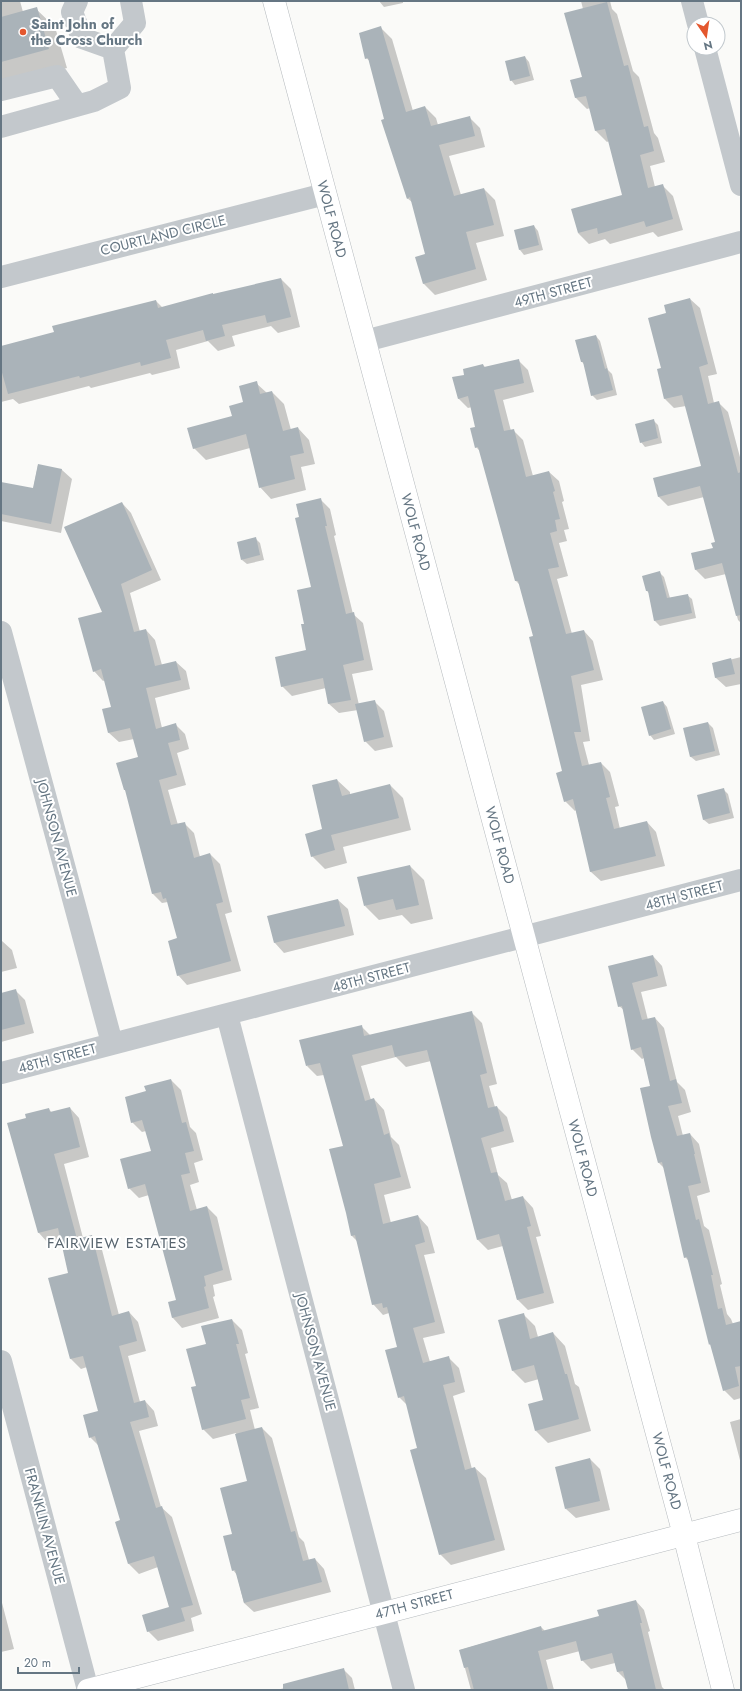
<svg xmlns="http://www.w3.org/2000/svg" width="742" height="1691" viewBox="0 0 742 1691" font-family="Jost,sans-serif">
  <rect width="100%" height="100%" fill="#fafaf8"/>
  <!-- shadow -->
  <path fill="#0003" d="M1,1h19l3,11 13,-3 19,18 12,41 -66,18z
    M379,1h24v2l-19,4z
    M581,1h29l2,8 5,5 16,57 6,6 15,56 4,5 7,24 -15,4 5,21 7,-2 11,11 10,34 -25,7 -5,-5 -43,12 -5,-5 -16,5 -11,-11 46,-38 -15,-54 -2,1 -11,-11 -6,-23 -3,1 -11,-11 -5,-17 12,-4v-68z
    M381,28l11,11 21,72 12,-4 11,11 2,7 31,-8 11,11 5,19 -36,9 12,39 23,-6 11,11 9,36 -28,7 11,37 -52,15 -11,-11 -7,-26 9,-3 -13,-52 -6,-5 -37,-137 -4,-3z
    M525,57l4,5 5,18 -19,5 -4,-5z
    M534,226l4,5 5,19 -19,5 -4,-5 -5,-19z
    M281,279l10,10 9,38 -22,6 -7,-7 -39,10 3,10 -17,5 -10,-10 -32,9 4,18 -28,7 -2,-2 -59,15 -2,-2 -70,18 -6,-5 -12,3v-55l54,-14 101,-32 7,7z
    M690,299l10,9 17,66 -9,2 6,27 4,-1 10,10 13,49v162l-3,-3 -12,-46 -21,5 -9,-9 -4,-16 22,-5 2,-7 -12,-45 -36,9 -10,-10 44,-30 -16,-60 -12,2 -9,-9 -3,-30 5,-55z
    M596,336l4,5 8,29 4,4 5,21 -20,5 -5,-5 -7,-30 -3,-3z
    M518,360l10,10 6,22 -31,8 8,31 2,-1 10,10 10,36 16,-4 10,9 5,20 -2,1 7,27 -5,1 3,11 -8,2 9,33 -11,3 15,55 12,-3 9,10 10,39 -22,5 9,56 -7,1 6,23 12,-2 9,9 9,34 -4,1 5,22 27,-7 9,10 9,34 -64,15 -10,-9 -15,-62 -1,1 -10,-10 -2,-29 -28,-135 -15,-52 -4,-4 -35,-129 -5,-5 1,-20 -5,-20 -4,1 -10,-10 8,-23 17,-10 3,3z
    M256,383l11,10 5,-1 12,12 7,26 7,-2 11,12 6,24 -14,3 5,23 -35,9 -11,-12 -10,-39 -44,12 -12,-12 39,-32 12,-14z
    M653,420l5,5 4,18 -17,4 -4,-5z
    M38,465l24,5 10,9 -11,54 -60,-12v-38l32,7z
    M320,499l10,10 6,26 -2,1 19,78 10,9 10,47 -21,4 7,31 15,-4 10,10 9,36 -18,4 -10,-10 -7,-31 -19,3 -10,-9 -3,-16 -34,8 -10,-10 26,-36 -2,-26 6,-37 -12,-69z
    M122,503l9,10 30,67 -31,13 10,39 6,-2 9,10 7,25 14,-3 10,9 4,18 -35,9 7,30 13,-4 10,10 4,15 -12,4 9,32 -18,5 10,35 6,-2 10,10 6,24 10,-3 10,10 12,48 -7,2 16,57 -54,14 -9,-10v-36l-10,-37 -6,1 -9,-9 -26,-102 -2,-2 15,-32 -6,-19 -15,3 -10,-9 3,-25 -7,-28 -2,1 -9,-10z
    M255,538l5,5 4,17 -17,4 -5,-4z
    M659,572l5,5 6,21 17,-3 5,4 4,19 -36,8 -5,-5 -6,-28 -2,-2z
    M741,657v27l-15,3 -10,-9 -3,-14z
    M663,702l4,5 8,27 -21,6 -4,-5z
    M708,723l5,5 7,27 -24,6 -5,-4 -7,-28z
    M337,780l13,12v3l40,-10 13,13 8,32 -68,17 4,16 -22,6 -13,-13 12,-26z
    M723,789l5,5 6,24 -25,6 -5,-4 -6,-24z
    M410,866l14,14 9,39 -22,5 -9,-9 -23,5 -14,-14z
    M338,900l10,9 6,26 -70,18 -9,-10 -7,-26z
    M1,941h1l10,9 5,18 -16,4z
    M653,956l9,10 5,20 -26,6 7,28 7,-2 9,10 13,54 8,8 6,22 -13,4 5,20 7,-2 9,10 11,48 -13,4 7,30 5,4 13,54 -2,1 7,29 4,5 2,5 8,-2v76l-7,2 -10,-10 -12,-44 -2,-2 -21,-83 -4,-4 -21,-89 -5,-5 -8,-76 -7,-29 -2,1 -10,-10 -8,-39 -5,-4 -9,-39z
    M15,990l10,10 9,33 -33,9v-48z
    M471,1012l11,11 15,61 -8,2 6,21h2l10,10 7,25 -23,6 7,27 9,8 5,17 11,-3 10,11 8,28 -5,1 18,66 -26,7 -11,-11 -14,-53 -15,4 -10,-10 -47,-179 -25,6 -10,-10 -35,9 10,34 3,-1 10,11 7,27 8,8 12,43 -27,7 7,28 27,-7 10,11 7,26 -11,2 21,78 -22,5 7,24 18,-5 11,11 6,24 -12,4 19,73 3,-1 11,10 19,72 -54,15 -11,-11 -22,-105 -11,-44 -8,-8 -1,-49 -9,-35 -6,2 -10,-11 -15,-62 -6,-6 -7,-90 -21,-71 -7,1 -10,-10 54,-40 10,10z
    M171,1080l10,10 9,37 6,6 7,27 -9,3 5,19 -9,3 7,25 10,-3 10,10 15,63 -19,5 2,11 -2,1 6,21 -37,10 -9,-10 -4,-15 9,-2 -29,-106 -10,3 -10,-10 23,-36 -6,-21 -4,1 -10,-10 15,-30z
    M70,1108l9,10 10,39 -25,7 19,74 8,-2 10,10 18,69 10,-3 9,10 8,29 -18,5 12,46 5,-1 9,10 4,15 -19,5 22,76 11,10 30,97 -11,4 3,13 -36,10 -10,-10 22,-23 -12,-41 -19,7 -10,-10 -13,-42 5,-1 -22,-75 -9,-9 9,-25 -12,-45 -6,2 -10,-10 -21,-80 19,-5 -8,-35 -13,4 -9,-10 -31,-109 19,-5 22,-10 3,4z
    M523,1314l12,12 3,11 15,-4 12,13 10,38 4,3 12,44 -43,12 -12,-12 8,-31 -5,-21 -14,4 -12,-12z
    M232,1320l10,10 6,23 -3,1 14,54 -9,2 5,20 7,-2 10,10 27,99 5,5 5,18 6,-1 9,10 7,23 -77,20 -10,-9 -7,-28 -4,-5v-36l15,-52 -12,-49 -23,6 -10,-10 -6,-42 10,-42z
    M741,1419v45l-11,-42z
    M590,1459l10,10 10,41 -34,8 -10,-9z
    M1,1599l13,50 -13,3z
    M636,1601l8,9 6,21 -2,1 14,55 3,3h-36l-2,-9 -9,-9 -3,-9 -24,6 -9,-9 -2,-9 -34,9 8,30h-83l-11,-40 81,-23 4,4 55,-14z
    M344,1670l8,8 3,12h-79l22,-5z"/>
  <!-- building -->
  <path fill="#aab3b9" d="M607,2l17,64 4,-1 16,62 4,-1 6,25 -14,4 8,33 15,-4 10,35 -27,8 -2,-6 -46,13 -1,-6 -19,5 -7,-24 51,-14 -17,-66 -10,2 -9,-35 -11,2 -5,-18 12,-3 -18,-64z
    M37,7l12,42 -48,13v-45z
    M381,26l25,86 19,-6 6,20 39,-10 5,20 -36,9 15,51 30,-8 10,37 -28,7 10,37 -53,15 -8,-27 10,-3 -15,-57 -3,2 -26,-79 3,-1 -16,-61 -3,1 -6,-26z
    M525,56l5,20 -20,5 -5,-20z
    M534,225l5,20 -20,5 -5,-20z
    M281,278l10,39 -24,6 -2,-8 -43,10 3,11 -19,5 -3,-11 -37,10 5,18 -30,8 -1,-4 -60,16 -1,-2 -71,18 -7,-25v-23l53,-14 -2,-6 104,-26 2,8 55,-15v1z
    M690,298l18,66 -9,3 9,37 11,-3 19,72 3,-1v143l-5,1 -14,-53 -27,7 -4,-17 22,-5 -2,-5 4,-1 -15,-56 -42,11 -5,-19 48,-12 -19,-71 -18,4 -7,-30 4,-1 -13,-50 18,-5 -2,-8z
    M596,335l9,34 2,-1 6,22 -22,6 -8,-34h-2l-6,-22z
    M519,359l5,24 -30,7 10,41 10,-2 12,48 23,-6 6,20 -2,1 7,27 -5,1 2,11 -7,2 9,34 -11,2 18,65 18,-4 10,40 -23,6 10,56h-7l8,34 19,-4 9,35 -4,1 8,31 33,-8 9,35 -66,16 -17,-73 -9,3 -8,-29 6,-2 -33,-134 4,-1 -15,-55h-3l-37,-134 -3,1 -5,-20 5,-1 -7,-31 -10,3 -6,-22 12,-2 -1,-6 20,-5 1,3z
    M257,381l3,13 12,-3 11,40 15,-4 6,26 -14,3 5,23 -36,9 -13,-54 -53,15 -6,-21 45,-12 -3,-10 14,-4 -4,-16z
    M654,419l4,19 -18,5 -5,-19z
    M38,464l24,5 -11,55 -50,-10v-32l32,6z
    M321,498l6,28h-2l21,88 8,-2 10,48 -21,5 8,35 -23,4 -5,-26 -42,9 -6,-30 31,-7 -5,-26h3l-7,-34 14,-3 -16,-69 4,-1 -3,-13z
    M122,502l30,68 -31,14 13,48 12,-3 9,37 21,-5 5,19 -35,8 10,41 20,-6 4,17 -12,3 9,32 -18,5 12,45 14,-3 9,36 16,-5 13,49 -7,2 15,57 -54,15 -9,-35 9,-3 -11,-40 -3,1 -2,-7 -9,2 -27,-104h-1l-8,-27 22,-6 -8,-29 -22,5 -6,-24 9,-2 -10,-38 -8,3 -15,-54 24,-6 -38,-85z
    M256,537l4,18 -19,5 -4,-18z
    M660,571l7,27 21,-4 4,19 -38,8 -6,-30h-2l-4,-15z
    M731,658l4,16 -20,4 -3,-15z
    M375,700l9,37 -20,5 -9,-38z
    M663,701l8,28 -22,7 -8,-29z
    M708,722l7,29 -25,6 -7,-29z
    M337,779l5,17 48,-12 9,34 -68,17 4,15 -24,7 -6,-23 17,-5 -10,-44z
    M724,788l6,25 -27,7 -6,-25z
    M410,865l9,40 -23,5 -3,-11 -29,7 -7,-29z
    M338,899l7,27 -71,17 -7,-27z
    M653,955l5,21 -26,7 10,37 13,-3 15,64 6,-2 6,24 -14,3 9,30 13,-3 5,21h-1l7,29 -13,3 8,34 3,-1 14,56h-2l7,34 4,-1 4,17 15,-4v45l-6,1 4,19 -16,5 -13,-47 -1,1 -22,-88 -3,1 -22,-96 -4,1 -7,-26 -11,-49 10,-2 -9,-39 -10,3 -9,-44 -4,1 -10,-41z
    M16,989l9,35 -24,6v-37z
    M472,1011l15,62 -7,2 8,33 9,-2 7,25 -23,7 10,35 6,-1 8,29 18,-5 8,30 -4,1 17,66 -27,7 -18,-66 -22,6 -50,-190 -32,7 -3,-12 -40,10 13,46 9,-3 10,37 5,-2 12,44 -27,7 9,40 35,-9 7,27 -10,3 20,77 -22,6 10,35 26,-7 6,26 -12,3 22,85 10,-3 20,73 -56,15 -29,-105 7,-2 -13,-52 -6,2 -13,-48 12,-3 -10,-40 -4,1 -1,-5 -10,2 -17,-70 -4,1 -5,-23 -17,-64 14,-3 -23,-83 -14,3 -7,-26 63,-15 2,11z
    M171,1079l11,44 4,-1 8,29 -9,2 5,20 -9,2 9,36 17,-5 16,64 -19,6 2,10 -2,1 5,21 -37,10 -4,-16 8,-2 -31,-116 -17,5 -8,-30 31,-8 -9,-31 -11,3 -6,-26 21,-6 -2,-5z
    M70,1107l10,40 -26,7 23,85 15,-4 20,81 17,-5 8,30 -18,5 15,57 11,-3 4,17 -19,5 26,86 6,-2 31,99 -12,3 4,13 -38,11 -5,-17 27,-8 -15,-51 -26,8 -13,-42 5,-2 -25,-84 -6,2 -6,-23 15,-4 -15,-55 -13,3 -22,-81 20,-5 -10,-45 -20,5 -31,-110 19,-5 -1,-4 24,-6 1,4z
    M524,1313l6,26 23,-7 12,42h2l12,45 -44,12 -7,-27 15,-4 -9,-35 -22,6 -14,-51z
    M232,1319l7,25h-3l14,54 -9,2 5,19 -44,11 -11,-43 5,-1 -10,-37 20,-5 -5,-18z
    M262,1427l29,105 4,-1 8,30 12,-3 7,24 -78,21 -9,-33 -3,1 -9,-35 9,-2 -12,-46 27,-7 -12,-47z
    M590,1458l10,43 -35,8 -10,-42z
    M636,1600l6,23h-2l16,67h-28l-5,-19 -6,1 -5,-19 -31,8 -5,-20 -38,10 10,39h-74l-6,-23 -4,1 -5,-18 82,-24 1,5 57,-15 -2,-6z
    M344,1668l5,22h-66v-6z"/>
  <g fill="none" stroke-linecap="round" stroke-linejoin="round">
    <!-- major casing -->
    <g stroke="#b5babe" stroke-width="23">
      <path id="major" d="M274,1l410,1534 39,155
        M88,1690l653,-170"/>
    </g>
    <!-- minor -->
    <path stroke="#c3c8cc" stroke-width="22" d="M77,1l-5,11 10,26 31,11 22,-26 -4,-22
      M692,1l6,23
      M705,48l36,137
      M1,90l56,-14 20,29
      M1,127l93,-26 26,-13 -7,-39
      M1,277l324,-83
      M365,341l376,-99
      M1,632l111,411
      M227,1015l177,675
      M1,1073l740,-193
      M1,1361l87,329"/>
    <!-- major -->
    <use href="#major" stroke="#fff" stroke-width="22"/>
  </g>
  <!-- markers -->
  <circle fill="#e4572e" stroke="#fff" stroke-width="1.5" cx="23" cy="32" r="4"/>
  <g text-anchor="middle" stroke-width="4" stroke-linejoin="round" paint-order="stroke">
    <!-- poi labels -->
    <g font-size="14" font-weight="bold" fill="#657683" stroke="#fff" text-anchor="start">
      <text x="31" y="29">Saint John of<tspan x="31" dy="16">the Cross Church</tspan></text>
    </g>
    <!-- street labels -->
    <g font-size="14" fill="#657683" stroke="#fff">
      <text transform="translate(332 219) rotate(75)" y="5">WOLF ROAD</text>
      <text transform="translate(163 235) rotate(-14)" y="5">COURTLAND CIRCLE</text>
      <text transform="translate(553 292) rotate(-15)" y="5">49TH STREET</text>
      <text transform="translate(416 532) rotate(75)" y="5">WOLF ROAD</text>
      <text transform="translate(57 838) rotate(75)" y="5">JOHNSON AVENUE</text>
      <text transform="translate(500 845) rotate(75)" y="5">WOLF ROAD</text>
      <text transform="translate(684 895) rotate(-15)" y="5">48TH STREET</text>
      <text transform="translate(371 977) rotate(-15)" y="5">48TH STREET</text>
      <text transform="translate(57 1058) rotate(-15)" y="5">48TH STREET</text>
      <text transform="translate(583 1158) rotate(75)" y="5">WOLF ROAD</text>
      <text transform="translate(316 1352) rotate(75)" y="5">JOHNSON AVENUE</text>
      <text transform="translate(667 1471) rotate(75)" y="5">WOLF ROAD</text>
      <text transform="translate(45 1526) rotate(75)" y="5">FRANKLIN AVENUE</text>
      <text transform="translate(414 1604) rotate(-15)" y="5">47TH STREET</text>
    </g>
    <!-- neighbourhood labels -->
    <g font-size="15" letter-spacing="1" fill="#57646e" stroke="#fff">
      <text x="117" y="1248">FAIRVIEW ESTATES</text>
    </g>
  </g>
  <!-- border -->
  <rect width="742" height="1691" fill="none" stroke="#657683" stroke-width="4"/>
  <!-- north arrow -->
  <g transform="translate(706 36) rotate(167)"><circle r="19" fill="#ffffff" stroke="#c1c8cd"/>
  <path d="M0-3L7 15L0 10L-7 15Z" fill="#e4572e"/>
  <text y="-6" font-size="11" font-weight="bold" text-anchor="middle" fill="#657683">N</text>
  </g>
  <!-- scale -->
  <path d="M18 1667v6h61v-6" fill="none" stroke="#657683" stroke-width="2"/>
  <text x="24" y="1667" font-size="12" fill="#657683" stroke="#ffffff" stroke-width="3" paint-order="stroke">20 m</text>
</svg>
